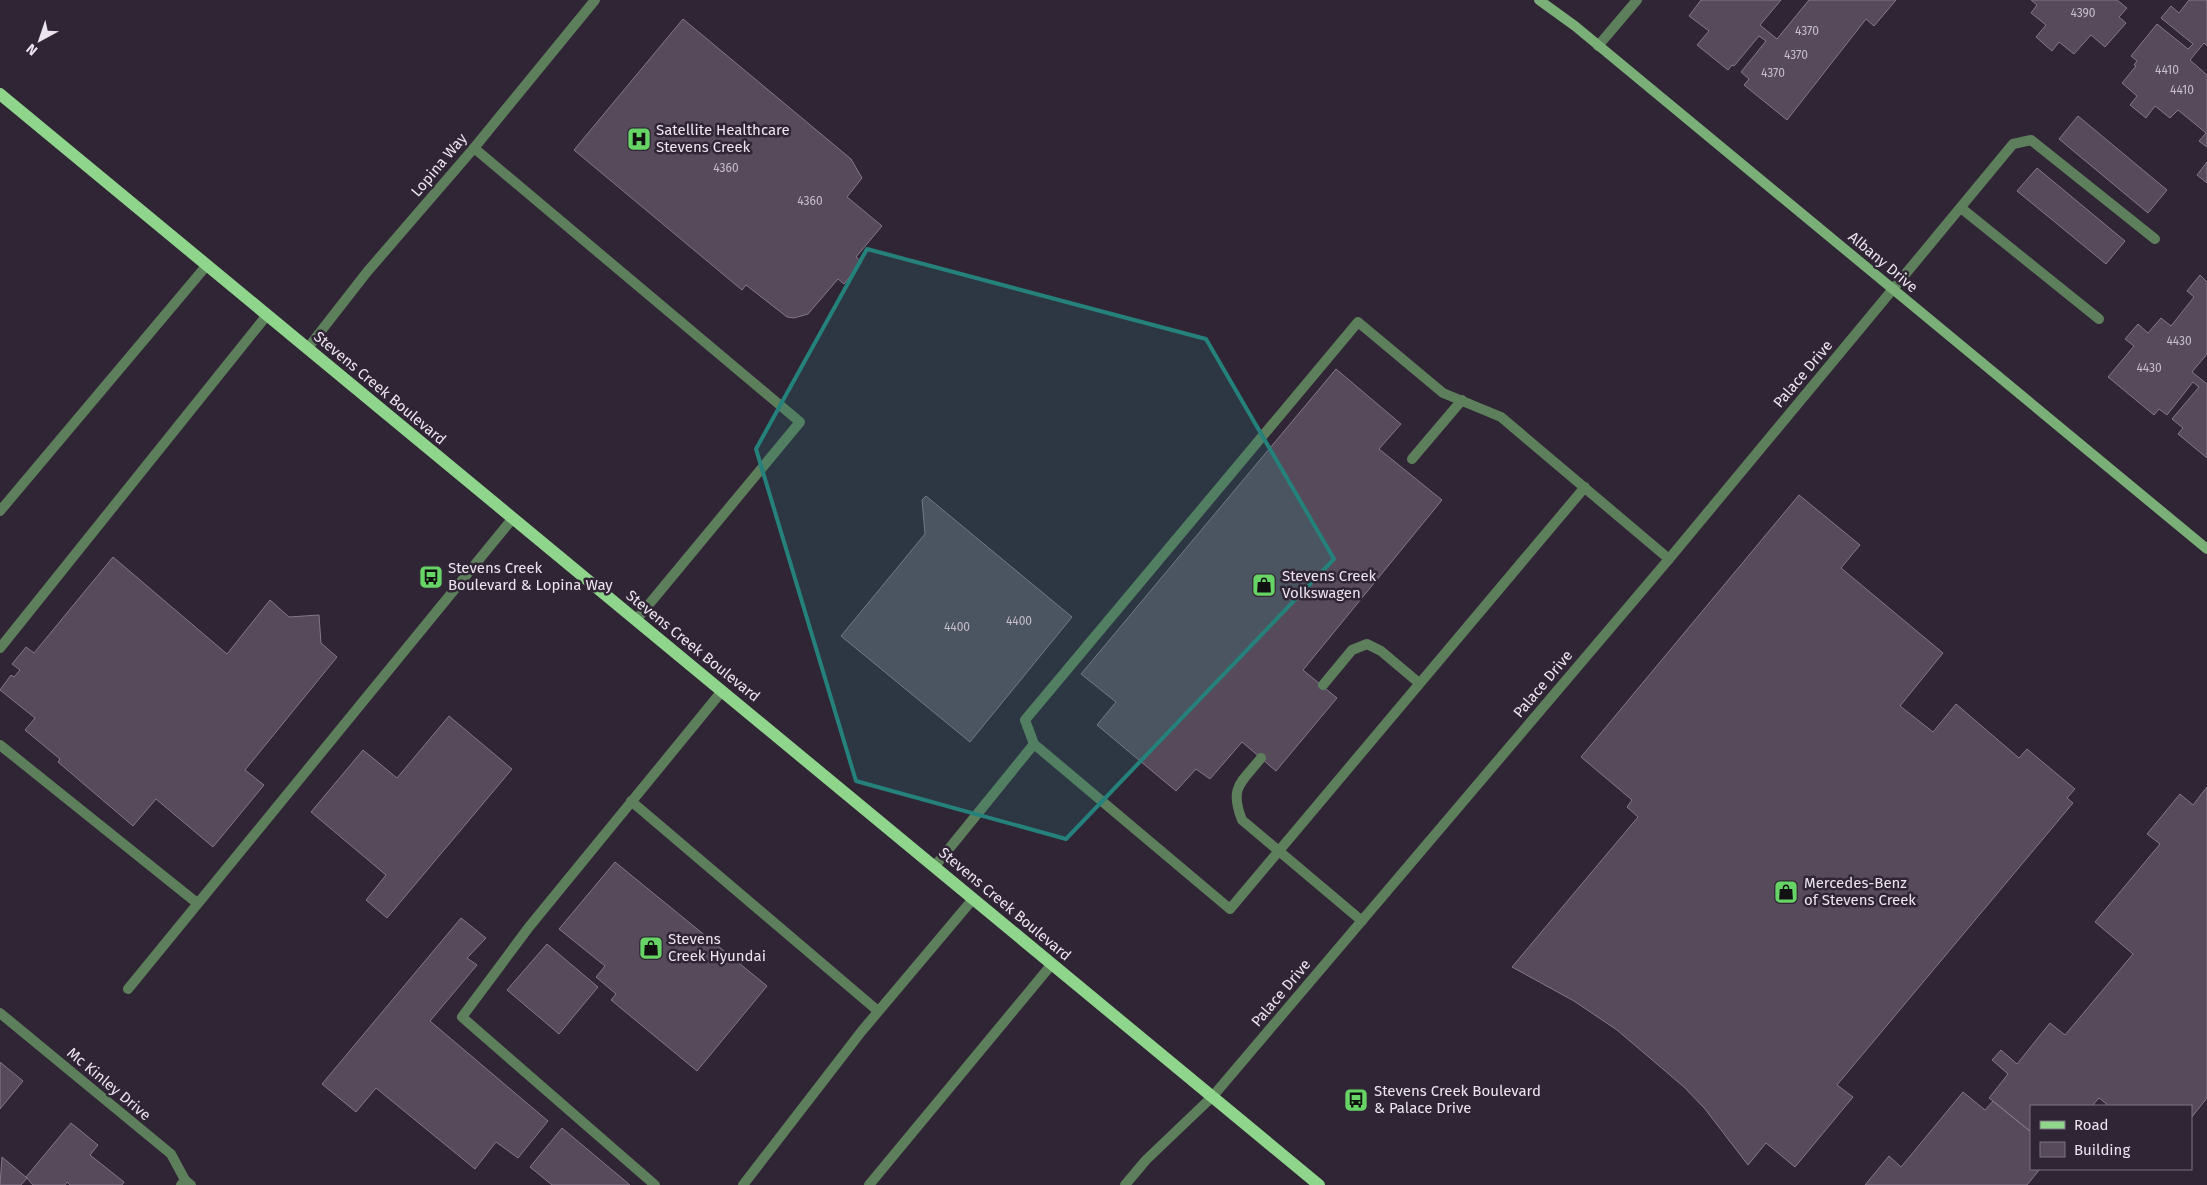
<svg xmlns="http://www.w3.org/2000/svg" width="2207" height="1185" viewBox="0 0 2207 1185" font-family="'Fira Sans',sans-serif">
  <rect width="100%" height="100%" fill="#302535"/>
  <!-- building -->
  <path fill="#564a5b" stroke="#84778a" d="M1701,0h80l-21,25 17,14 32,-39h87l-22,26 -8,-7 -79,101 -43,-35 5,-6 -8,-7 25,-31 -7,-5 -25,30 -2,-1 -4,5 -31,-25 12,-14 -20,-15z
    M2031,0h86l10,8 -8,9 7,6 -21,24 -14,-12 -17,19 -15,-12 -7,9 -16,-14 10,-12 -15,-12 6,-8z
    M2189,0h18v46l-3,-3 -14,17 17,15v72l-8,-6 7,-8 -28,-23 -8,8 -15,-12 -9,12 -16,-13 7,-9 -15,-13 14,-17 -2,-1 3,-4 -6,-5 26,-32 31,25 5,-5 -32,-26 10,-12 8,7z
    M683,19l168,140 11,19 -15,19 35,29 -26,31 6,5 -18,22 -6,-5 -30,35 -14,4 -7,-1 -41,-32 -4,5 -168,-140z
    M2078,116l89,74 -19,23 -89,-74z
    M2207,162v21l-10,-8z
    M2037,168l88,73 -19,23 -89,-73z
    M2200,275l7,7v72l-15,18 15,12v74l-29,-24 5,-6 -11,-9 27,-32 -6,-5 -26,33 -8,-6 -5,6 -46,-38 26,-31 -9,-7 13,-15 10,9 13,-15 10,8 23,-29 -7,-6z
    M1336,369l65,55 -22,25 63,51 -139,170 34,28 -61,73 -34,-29 -32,37 -14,-10 -20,22 -79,-66 19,-23 -35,-28z
    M1799,495l61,50 -19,23 102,85 -43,53 33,26 23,-28 63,54 8,-9 48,40 -8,9 6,5 -236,282 16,12 -58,70 -29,-24 -18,22 -43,-56 -21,-22 -67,-57 -43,-29 -62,-34 126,-150 -11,-10 5,-7 -51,-43z
    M926,496l146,121 -102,125 -129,-106 84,-102 -3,-34z
    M113,557l114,97 43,-54 19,17 30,-2 2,28 16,14 -92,113 19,15 -51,62 -57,-48 -23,27 -75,-64 2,-3 -35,-29 10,-12 -35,-28 11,-15 3,2 6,-7 -8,-6 14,-17 8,6z
    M449,716l63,53 -125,149 -21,-18 20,-25 -75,-63 52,-62 34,28z
    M2207,787v311l-16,20v-12h-82l-10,-8 -7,8h-61v26l-42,-34 19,-24 -16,-14 9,-10 16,14 33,-41 15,12 68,-81 -38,-32 65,-78 -13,-10 33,-40 13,11z
    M615,862l152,124 -70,85 -86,-71 5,-6 -20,-17 9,-11 -46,-37z
    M461,918l25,20 -19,20 10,7 -47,56 118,100 -30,37 -22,-16 -21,27 -99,-81 -20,24 -34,-28z
    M547,944l51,43 -39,47 -52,-44z
    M0,1062l23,19 -23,28z
    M1963,1092l22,18 8,-9 38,31v37h9l-13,16h-162l24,-29 12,11z
    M71,1123l27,22 -8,10 34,27 -2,3h-52l-3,-3 -2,3h-32l-7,-8z
    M562,1128l68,57h-78l-22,-18z
    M2,1157l25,21 -6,7h-21z"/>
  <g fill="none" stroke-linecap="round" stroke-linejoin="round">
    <!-- lane -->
    <path stroke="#5e7f5c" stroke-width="10" d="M1598,46l39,-46
      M474,148l326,274 -164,198
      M1961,208l138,111
      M1893,289l120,-145 18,-4 124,99
      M1412,459l50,-59
      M0,511l207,-246
      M0,648l267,-333
      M1323,685l29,-35 15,-6 14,7 38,32
      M1034,744l-9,-24 333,-398 85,71 58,24 168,142
      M0,745l197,158
      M1261,758c-20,25 -32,29 -19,62l120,101
      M631,801l247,210
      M935,866l99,-122 196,165 355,-422
      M128,989l385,-471
      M0,1013l171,141 14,26 -4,5
      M655,1185l-193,-168 67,-90 193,-236
      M743,1185l118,-153 112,-133
      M869,1185l183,-221
      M1125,1185l21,-25 67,-64"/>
    <!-- street -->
    <path stroke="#5e7f5c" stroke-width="10" d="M307,349l60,-77 107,-124 121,-148
      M1213,1096l456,-537 224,-270
      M185,1180l6,5"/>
    <!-- secondary -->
    <path stroke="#7aaf77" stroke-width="10" d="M1539,0l36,26 632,523"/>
    <!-- primary -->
    <path stroke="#8fd58c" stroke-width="12" d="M0,94l1319,1091"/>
  </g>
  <!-- marked area -->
  <path fill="#25817b" fill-opacity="0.2" stroke="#25817b" stroke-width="4" stroke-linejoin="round" d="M867,249l339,90 128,220 -268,280 -210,-58 -100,-332z"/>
  <!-- icons -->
  <defs>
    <g id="hospital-square" transform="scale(1.25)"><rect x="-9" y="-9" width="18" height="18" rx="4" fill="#67d466" stroke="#302535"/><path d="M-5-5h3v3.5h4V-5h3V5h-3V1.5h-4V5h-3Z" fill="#111"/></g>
    <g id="bus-square" transform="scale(1.25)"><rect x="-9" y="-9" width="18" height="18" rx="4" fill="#67d466" stroke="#302535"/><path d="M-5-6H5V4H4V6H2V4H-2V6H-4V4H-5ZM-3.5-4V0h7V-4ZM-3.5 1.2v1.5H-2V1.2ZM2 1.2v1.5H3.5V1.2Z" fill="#111"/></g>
    <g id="shop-square" transform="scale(1.25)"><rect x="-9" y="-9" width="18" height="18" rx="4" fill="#67d466" stroke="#302535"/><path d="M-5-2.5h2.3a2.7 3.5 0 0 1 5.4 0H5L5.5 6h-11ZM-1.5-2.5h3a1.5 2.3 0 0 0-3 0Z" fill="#111"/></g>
  </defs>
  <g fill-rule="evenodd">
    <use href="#hospital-square" x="639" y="139"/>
    <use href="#bus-square" x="431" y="577"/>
    <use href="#shop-square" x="1264" y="585"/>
    <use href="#shop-square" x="1786" y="892"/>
    <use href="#shop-square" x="651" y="948"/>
    <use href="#bus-square" x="1356" y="1100"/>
  </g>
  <g text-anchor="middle" stroke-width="5" stroke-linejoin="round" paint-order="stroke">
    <!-- number labels -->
    <g font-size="12" fill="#c6becb">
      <text x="2083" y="17">4390</text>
      <text x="1807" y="35">4370</text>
      <text x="1796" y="59">4370</text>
      <text x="2167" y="74">4410</text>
      <text x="1773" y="77">4370</text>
      <text x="2182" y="94">4410</text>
      <text x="726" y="172">4360</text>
      <text x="810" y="205">4360</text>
      <text x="2179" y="345">4430</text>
      <text x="2149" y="372">4430</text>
      <text x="1019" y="625">4400</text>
      <text x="957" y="631">4400</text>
    </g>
    <!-- poi labels -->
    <g font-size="15" fill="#ece5f0" stroke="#302535" text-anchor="start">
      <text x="656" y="135">Satellite Healthcare<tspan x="656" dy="17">Stevens Creek</tspan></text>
      <text x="448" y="573">Stevens Creek<tspan x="448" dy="17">Boulevard &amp; Lopina Way</tspan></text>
      <text x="1282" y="581">Stevens Creek<tspan x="1282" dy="17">Volkswagen</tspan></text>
      <text x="1804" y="888">Mercedes-Benz<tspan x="1804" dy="17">of Stevens Creek</tspan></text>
      <text x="668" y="944">Stevens<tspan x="668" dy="17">Creek Hyundai</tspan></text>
      <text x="1374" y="1096">Stevens Creek Boulevard<tspan x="1374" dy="17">&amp; Palace Drive</tspan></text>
    </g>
    <!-- street labels -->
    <g font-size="15" fill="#ece5f0" stroke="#302535">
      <text transform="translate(439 165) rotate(-50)" y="5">Lopina Way</text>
      <text transform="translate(1883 262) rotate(40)" y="5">Albany Drive</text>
      <text transform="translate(1803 374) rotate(-50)" y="5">Palace Drive</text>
      <text transform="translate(380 388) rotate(40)" y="5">Stevens Creek Boulevard</text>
      <text transform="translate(693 646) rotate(39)" y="5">Stevens Creek Boulevard</text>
      <text transform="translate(1543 684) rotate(-50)" y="5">Palace Drive</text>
      <text transform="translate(1005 904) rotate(40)" y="5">Stevens Creek Boulevard</text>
      <text transform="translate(1281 993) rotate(-50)" y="5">Palace Drive</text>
      <text transform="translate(109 1084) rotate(40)" y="5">Mc Kinley Drive</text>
    </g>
  </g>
  <!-- legend -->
  <rect x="2030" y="1105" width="162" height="65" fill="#302535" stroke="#7b7280"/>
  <rect x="2040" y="1121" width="25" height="8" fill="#8fd58c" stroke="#7b7280"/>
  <text x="2074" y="1130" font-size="15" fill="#ece5f0">Road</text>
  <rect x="2040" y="1142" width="25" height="15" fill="#564a5b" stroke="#7b7280"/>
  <text x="2074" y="1155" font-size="15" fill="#ece5f0">Building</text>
  <!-- north arrow -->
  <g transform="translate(40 40) rotate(220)" stroke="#302535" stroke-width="4" paint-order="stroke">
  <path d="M0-4L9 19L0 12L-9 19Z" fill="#ece5f0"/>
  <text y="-8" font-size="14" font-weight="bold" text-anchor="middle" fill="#ece5f0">N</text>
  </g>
</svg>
